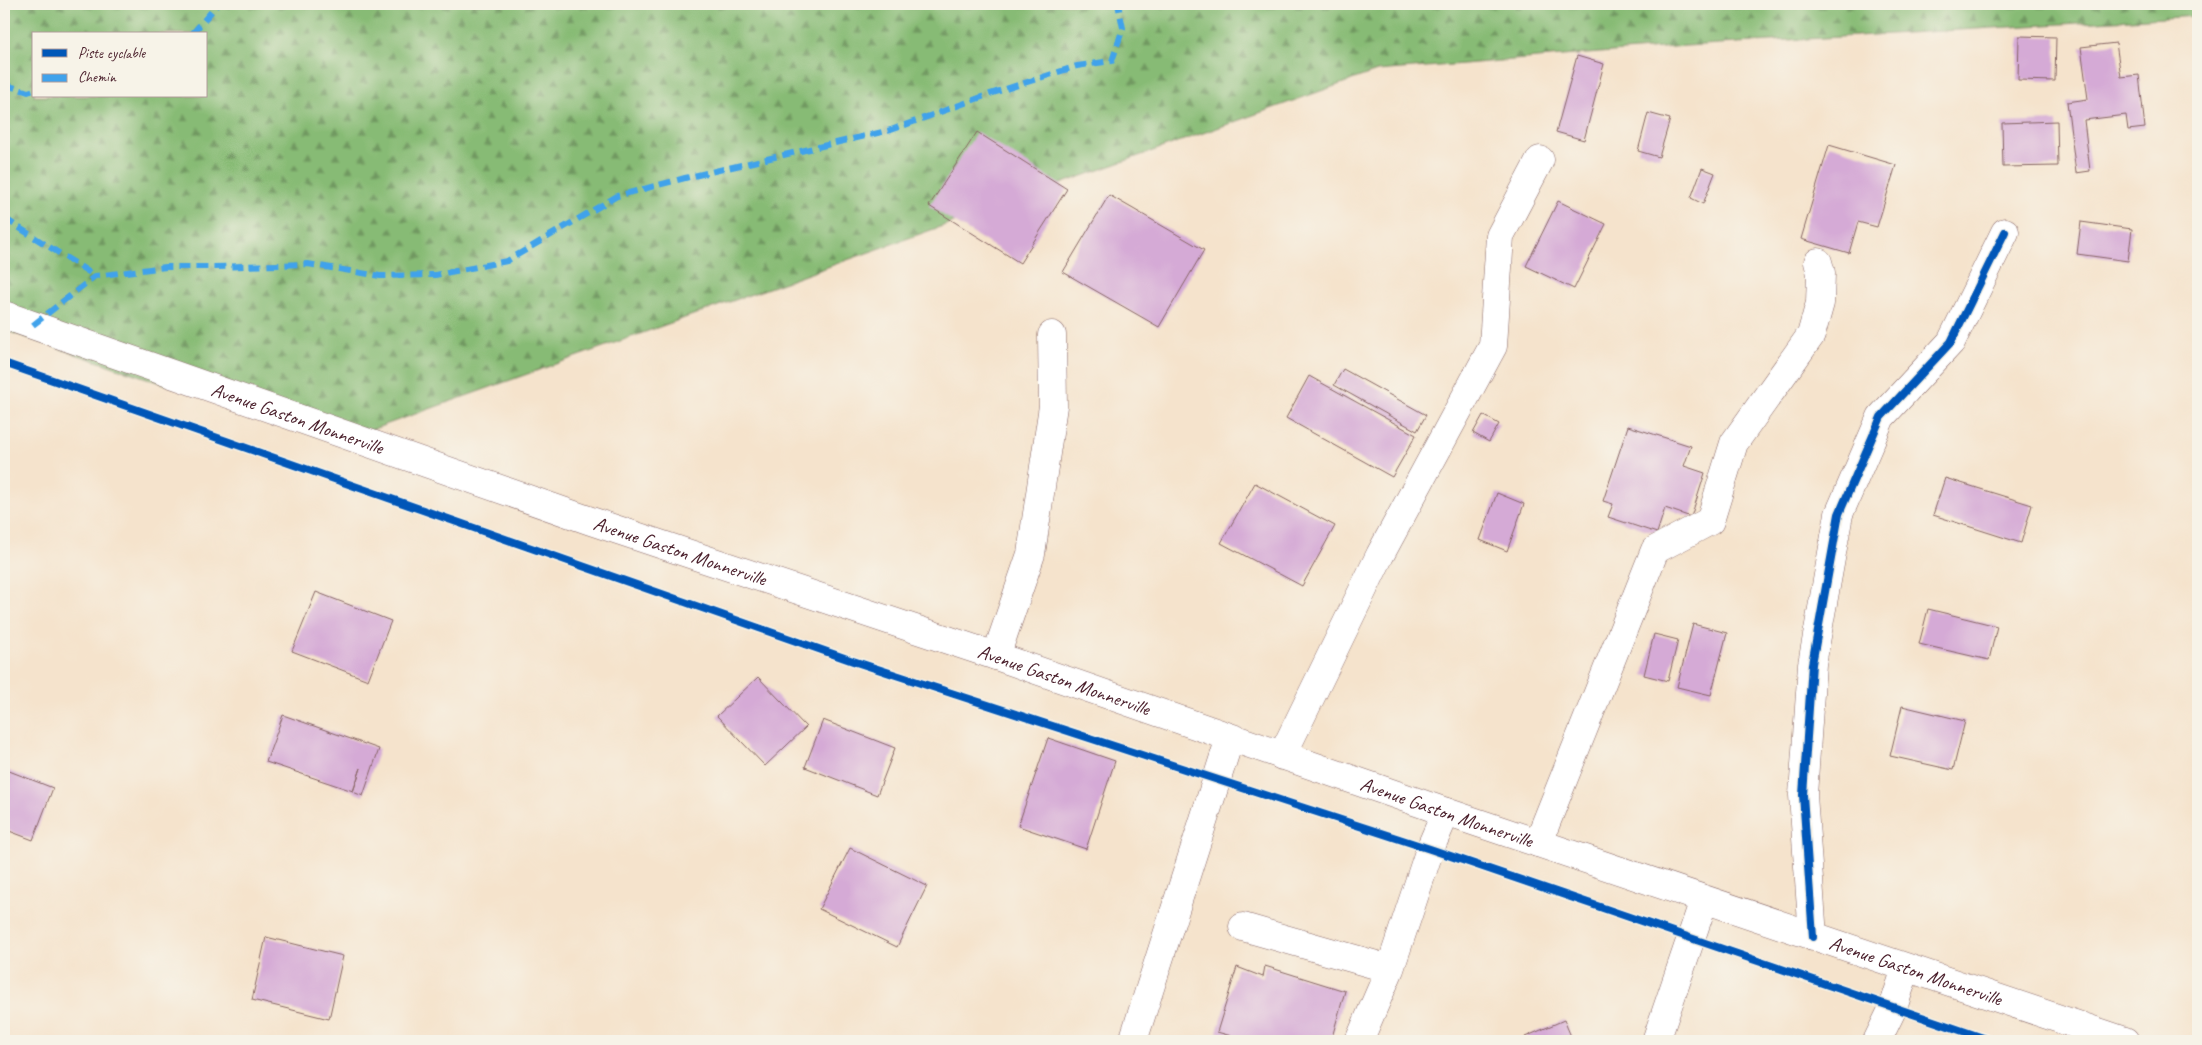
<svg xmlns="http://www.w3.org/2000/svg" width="2202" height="1045" viewBox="0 0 2202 1045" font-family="Caveat,sans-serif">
  <defs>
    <pattern id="forest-firs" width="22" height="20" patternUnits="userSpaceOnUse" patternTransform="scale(1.25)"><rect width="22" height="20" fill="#87bb75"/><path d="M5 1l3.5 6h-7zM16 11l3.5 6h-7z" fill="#709760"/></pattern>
  </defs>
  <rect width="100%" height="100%" fill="#f7f3e8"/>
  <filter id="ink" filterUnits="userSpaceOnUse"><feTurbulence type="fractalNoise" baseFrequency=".02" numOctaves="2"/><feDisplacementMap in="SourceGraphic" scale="10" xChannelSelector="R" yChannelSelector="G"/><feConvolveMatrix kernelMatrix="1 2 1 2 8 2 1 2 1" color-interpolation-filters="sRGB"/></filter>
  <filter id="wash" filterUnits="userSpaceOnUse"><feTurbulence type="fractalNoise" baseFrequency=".0096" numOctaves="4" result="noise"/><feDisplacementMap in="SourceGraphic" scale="20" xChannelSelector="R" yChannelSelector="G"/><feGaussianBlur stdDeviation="1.12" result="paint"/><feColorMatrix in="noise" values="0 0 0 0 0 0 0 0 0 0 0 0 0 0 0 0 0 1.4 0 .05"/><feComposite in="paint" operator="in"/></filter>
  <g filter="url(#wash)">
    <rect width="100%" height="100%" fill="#f5e3cc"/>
    <!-- forest -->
    <path fill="url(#forest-firs)" stroke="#686d50" fill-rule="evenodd" d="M4,4h2194v12l-512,30 -309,25 -1040,371 -333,-112zM34,34h172v62h-172z"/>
    <g id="blocks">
      <!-- building -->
      <path fill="#d5aad6" d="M2019,36l37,1 -1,44 -37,-1z
        M2116,43l5,34 18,-2 6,53 -17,2 -2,-15 -42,5 6,51 -14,2 -9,-71 21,-3 -7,-52z
        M1577,56l27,8 -20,76 -28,-8z
        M1648,113l22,6 -11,38 -21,-6z
        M2057,121l1,45 -55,1 -1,-44z
        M977,132l90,57 -47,74 -91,-57z
        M1829,145l67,20 -19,62 -19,-5 -9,31 -48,-14z
        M1702,168l13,5 -12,31 -12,-6z
        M1109,195l95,55 -45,77 -96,-55z
        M1558,201l48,23 -32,65 -48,-23z
        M2081,222l51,7 -4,32 -51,-7z
        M1343,369l83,46 -9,16 -83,-46z
        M1309,376l107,59 -24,42 -106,-59z
        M1483,415l16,9 -10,18 -16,-9z
        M1628,426l63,20 -7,20 21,7 -14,44 -26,-9 -8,25 -49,-16 5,-13 -10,-3z
        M1945,478l87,27 -11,38 -88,-28z
        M1255,483l80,43 -33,60 -81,-43z
        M1497,493l27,11 -17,47 -27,-11z
        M316,592l75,29 -23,59 -76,-29z
        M1928,609l69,17 -8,34 -70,-16z
        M1693,624l34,9 -16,62 -34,-8z
        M1654,634l24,6 -10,41 -24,-6z
        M758,677l48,50 -41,39 -48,-50z
        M1902,706l63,15 -12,49 -63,-14z
        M283,715l96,34 -16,47 -10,-4 8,-24 -8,23 -87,-29z
        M823,720l72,28 -18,47 -72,-28z
        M1048,738l67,23 -29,88 -68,-23z
        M4,769l49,19 -20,52 -29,-11z
        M850,848l77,38 -30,61 -78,-38z
        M266,937l77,19 -14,63 -77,-19z
        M1265,966l80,25 -14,50h-82l-32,-9 20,-65 26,10z
        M1564,1020l9,21h-46l-2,-4z"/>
    </g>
  </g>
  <g filter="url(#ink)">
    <use href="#blocks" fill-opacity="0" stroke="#866463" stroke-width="1"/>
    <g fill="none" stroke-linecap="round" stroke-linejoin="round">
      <!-- minor casing -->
      <g stroke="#866463" stroke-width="29">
        <path id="minor" d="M996,656l35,-102 22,-148 -1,-71
          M1282,756l98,-201 113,-209 7,-110 40,-76
          M1538,843l117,-293 55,-29 24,-78 77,-108 9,-32 1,-30 -3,-11
          M1243,927l147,42
          M1813,937l-10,-142 9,-131 27,-150 42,-97 70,-75 54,-110
          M1133,1041l97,-303
          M1359,1041l31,-72 40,-120 16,-37
          M1656,1041l48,-141
          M1877,1041l16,-33 13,-40"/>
      </g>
      <!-- major casing -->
      <g stroke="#866463" stroke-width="29">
        <g id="major">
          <path id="s1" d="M4,315l587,206 405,135 450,156 679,229"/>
        </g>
      </g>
      <!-- minor -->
      <use href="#minor" stroke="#fff" stroke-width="28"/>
      <!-- major -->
      <use href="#major" stroke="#fff" stroke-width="28"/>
      <!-- quiet -->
      <path stroke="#40a2eb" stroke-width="6" stroke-dasharray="12 6" stroke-linecap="butt" d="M192,34l26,-30
        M4,84l24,8 6,-2
        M4,218l91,58
        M33,325l62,-49 71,-9h48l94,-3 72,12 55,-1 72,-14 110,-65 68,-18 206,-48 99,-36 87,-28 35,-5 11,-33 -5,-24"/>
      <!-- cycleway casing -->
      <g stroke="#f7f3e8" stroke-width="11">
        <path id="cycleway" d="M4,363l849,298 577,188 562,192
          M1813,937l-10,-142 9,-131 27,-150 42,-97 70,-75 54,-110"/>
      </g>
      <!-- cycleway -->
      <use href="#cycleway" stroke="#0057b8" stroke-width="8"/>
    </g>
  </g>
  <g text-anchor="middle" stroke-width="5" stroke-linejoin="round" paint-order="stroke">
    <!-- street labels -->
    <g font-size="20" fill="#4a1f2b" stroke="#f7f3e8">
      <text dy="7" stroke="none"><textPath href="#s1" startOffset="311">Avenue Gaston Monnerville</textPath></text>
      <text dy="7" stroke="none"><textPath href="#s1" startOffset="716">Avenue Gaston Monnerville</textPath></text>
      <text dy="7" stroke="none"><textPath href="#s1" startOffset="1121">Avenue Gaston Monnerville</textPath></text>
      <text dy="7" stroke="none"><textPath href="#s1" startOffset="1526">Avenue Gaston Monnerville</textPath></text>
      <text dy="7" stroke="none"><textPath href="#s1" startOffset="2021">Avenue Gaston Monnerville</textPath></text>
    </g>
  </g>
  <!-- margin -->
  <rect width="2202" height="1045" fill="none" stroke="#f7f3e8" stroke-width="20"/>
  <!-- legend -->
  <rect x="32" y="32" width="175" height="65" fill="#f7f3e8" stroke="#b29e9c"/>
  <rect x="42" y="49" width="25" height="8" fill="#0057b8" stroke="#b29e9c"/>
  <text x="78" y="58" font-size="15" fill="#4a1f2b">Piste cyclable</text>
  <rect x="42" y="74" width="25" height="8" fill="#40a2eb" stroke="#b29e9c"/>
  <text x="78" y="82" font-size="15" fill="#4a1f2b">Chemin</text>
</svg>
